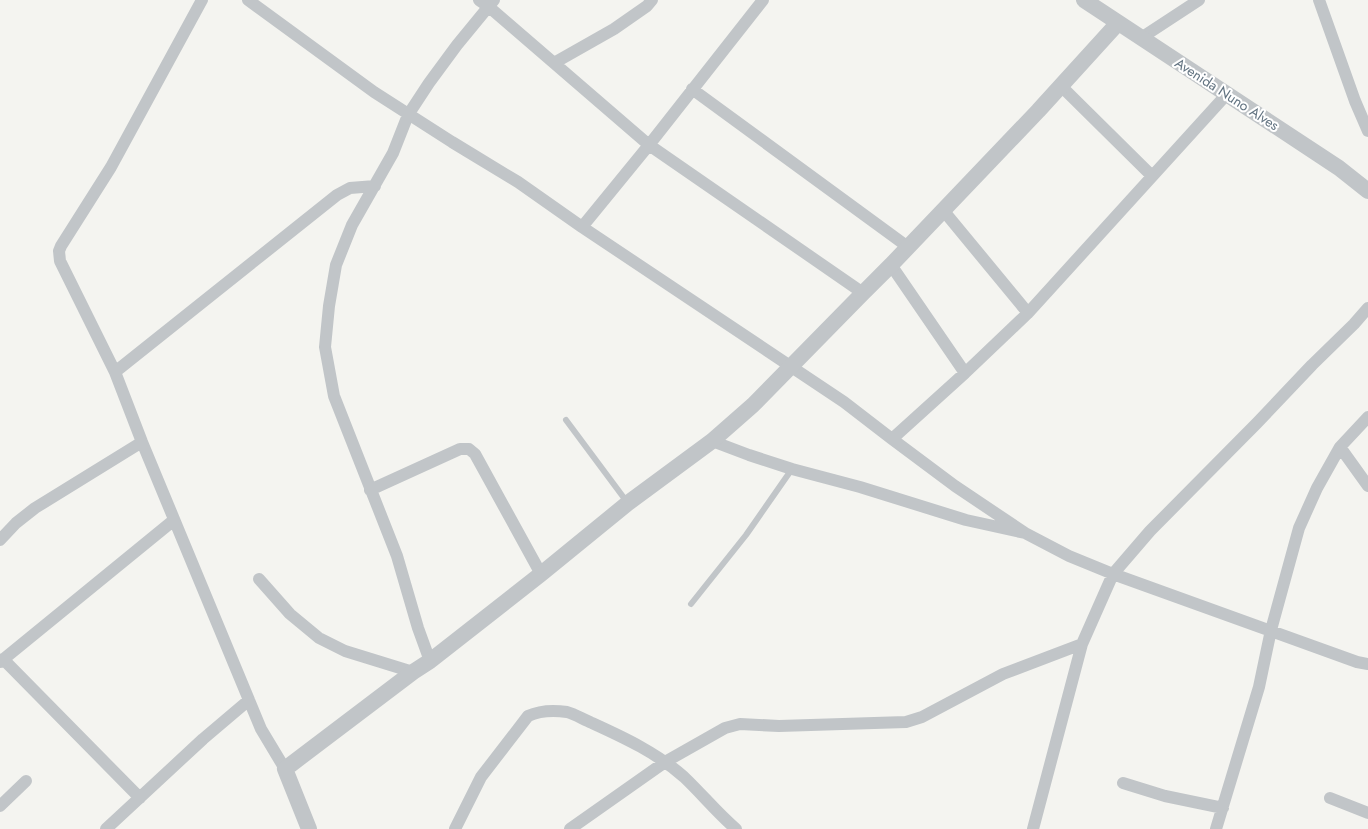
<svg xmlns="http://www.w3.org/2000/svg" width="1368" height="829" viewBox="0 0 1368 829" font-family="Jost,sans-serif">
  <rect width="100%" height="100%" fill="#f4f4f0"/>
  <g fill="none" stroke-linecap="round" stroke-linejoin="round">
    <!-- service -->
    <path stroke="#c1c5c8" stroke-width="6" d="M566,420l61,82
      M691,604l55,-69 46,-66"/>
    <!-- minor -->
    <path stroke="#c1c5c8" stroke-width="12" d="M202,0l-91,167 -50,79 -2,5 1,10 55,111 27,70 119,287 24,40
      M248,0l126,92 78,50 66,40 64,45 262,175 48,37 63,47 70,47
      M479,0l10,7 160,138 214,148
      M1319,0l36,101 13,30
      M1141,38l58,-38
      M554,63l60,-34 33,-23 5,-6
      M1061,86l91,90
      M692,89l216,158
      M943,210l85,103
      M582,227l67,-82 114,-145
      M891,265l74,108
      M115,372l222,-177 13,-7 25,-2
      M892,439l73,-66 63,-60 199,-219
      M712,441l37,14 43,14 68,18 106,33 59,13 44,23 44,18 244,88 11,2
      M1340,447l28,39
      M370,490l90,-41h9l6,5 66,120
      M0,540l16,-17 19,-15 107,-66
      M259,579l31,35 29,24 26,13 68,21
      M3,659l137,139
      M430,661l-12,-33 -21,-72 -63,-160 -9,-49 4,-41 7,-41 16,-40 41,-72 15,-38 21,-32 28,-38 37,-45
      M0,662l174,-142
      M1123,783l42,13 58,12
      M1330,798l38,15
      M0,806l26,-25
      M106,829l97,-90 46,-39
      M455,829l26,-52 47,-61c13,-6 25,-6 39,-4 8,2 17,8 25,11 33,15 65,30 92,54 18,17 33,36 52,52
      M570,829l95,-67 60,-34 15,-4 39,2 127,-4 16,-5 81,-43 79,-30
      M1033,829l49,-185 31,-70 37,-43 107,-108 55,-58 42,-41 14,-16
      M1216,829l43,-142 12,-57 28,-102 18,-40 23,-41 28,-30"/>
    <!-- tertiary -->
    <path stroke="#c1c5c8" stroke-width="16" d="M1084,0l255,168 29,23
      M309,829l-24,-60 128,-97 17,-11 111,-87 87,-71 84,-62 41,-36 110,-112 28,-28 147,-154 80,-88"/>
  </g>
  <g text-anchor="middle" stroke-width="4" stroke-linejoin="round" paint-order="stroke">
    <!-- street labels -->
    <g font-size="14" fill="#627381" stroke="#fff">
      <text transform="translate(1227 94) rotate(33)" y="5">Avenida Nuno Alves</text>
    </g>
  </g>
</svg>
